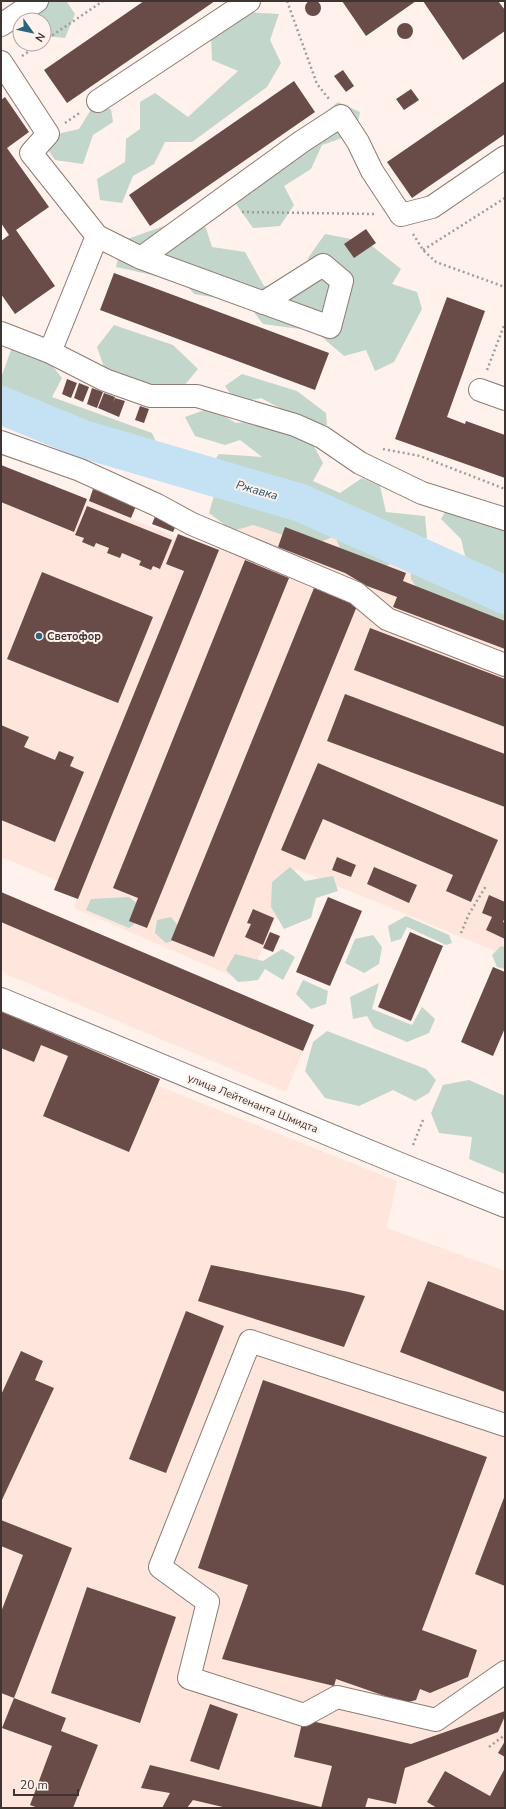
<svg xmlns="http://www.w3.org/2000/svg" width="506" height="1809" viewBox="0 0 506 1809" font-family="'Nunito Sans',sans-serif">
  <rect width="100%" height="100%" fill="#fff1ec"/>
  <!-- built -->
  <path fill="#ffe6dd" d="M1,465l175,72 2,-3 41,16 21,-54 62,18 203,91v350l-209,-86 -48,114 -174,-75 3,-9 -23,-9 4,-9 -57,-24z
    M1,892l313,133 -28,67 -285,-120z
    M1,1023l396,158 -10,47 118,43v537h-504z"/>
  <!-- green -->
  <path fill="#c2d6cb" d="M35,1l32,1 8,12 -10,24 -21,-2v-16h-22z
    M247,12l32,2 -9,26 11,23 -14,24 -75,55h-27l-11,22 -21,12 -11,27 -22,-3 -3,-21 28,-17 1,-23 14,-10v-27l15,-9 33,24 50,-46 -26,-11 -1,-24z
    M338,102l22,10 -4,21 -34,12 -11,24 -27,17 10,19 -14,21 -27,2 -17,-24 6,-26 75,-37 11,-31z
    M92,108l19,1 2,13 -20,13 -10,29 -28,-4 -15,-22 39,-9z
    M186,218l20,10 6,19 33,5 19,34h45l-1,-28 17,-24 42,8 34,27 -9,15 25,8 5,17 -28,53 -19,9 -9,-21 -22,6 -29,-25 -52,-7 -16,-21 -53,-9 -10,-12 -68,-15 6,-26z
    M114,325l59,20 25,24 -30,36 -63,-35 -8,-23z
    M12,347l30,6 20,25 -10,19 100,36 7,16 -91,-21 -8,-14 -15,3 -44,-18v-21z
    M242,374l55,17 29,22 1,12 -14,1 -52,-28 -24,5 -12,-17z
    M210,408l26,15 32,-4 46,27 9,17 -10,18 27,12 22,-15 18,8 6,26 39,4 2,22 -24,5 -9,19 -23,12 -25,-11 -11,-27 -22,9 -60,-20 -20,6 -24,-18 6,-21 -6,-24 10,-14 43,3 -22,-17 -15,5 -30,-9 -10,-19z
    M449,505l56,19v59l-38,-19 -6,-25 -20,-20z
    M410,559l32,1 63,38v29h-17l-16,-19 -41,1 -20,-30z
    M290,867l15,14 28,-5 5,15 -22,7 -5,20 -27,11 -13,-22 1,-25z
    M129,897l14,11 -2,11 -12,9 -43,-18 5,-11z
    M406,916l43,19 3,8 -6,2 -39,-18 -6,12 -10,3 -3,-16z
    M171,917l12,15 -2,6 -15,5 -11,-10 2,-13z
    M373,935l9,12 -3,17 -15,9 -19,-10 10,-24z
    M501,946l4,1v22l-8,-2 -5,-12z
    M282,949l13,8 -12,23 -18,-11 -7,11 -20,2 -12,-12 9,-16 28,7z
    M303,980l25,11 -2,13 -15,5 -15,-15z
    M379,983l-7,26 40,16 10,-18 13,12 -6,14 -22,9 -33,-14 -7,-12 -14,3 -3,-22z
    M327,1031l99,38 10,11 -7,13 -14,8 -22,-11 -34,16 -34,-8 -20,-27 8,-29z
    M469,1080l36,16v78l-36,-15 3,-22 -33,-4 -8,-20 12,-28z"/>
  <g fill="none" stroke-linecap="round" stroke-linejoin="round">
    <!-- river -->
    <path stroke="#c4e2f4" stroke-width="38" d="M1,405l82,34 218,64 204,92"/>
  </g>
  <!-- building -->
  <path fill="#694c48" d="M305 8a8 8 0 1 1 16 0a8 8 0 1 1-16 0Z
    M144,1h71l-148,102 -23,-33z
    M342,1h74l-50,35z
    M423,1h75l7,9v21l-42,29z
    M397 31a8 8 0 1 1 16 0a8 8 0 1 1-16 0Z
    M343,70l11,16 -8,6 -12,-16z
    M294,81l21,31 -165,114 -21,-31z
    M505,81v53l-93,64 -25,-36z
    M411,89l8,11 -15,10 -8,-11z
    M5,97l24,35 -22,16 42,59 -33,23 39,56 -40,28 -14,-20v-53l8,-6 -8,-12v-123z
    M366,229l10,14 -22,15 -10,-14z
    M114,273l215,80 -14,37 -215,-80z
    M447,297l38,14 -38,106 18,7 1,-3 39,14v43l-110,-39z
    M67,379l10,4 -6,15 -9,-4z
    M79,383l10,4 -6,15 -9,-4z
    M92,388l11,4 -6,16 -10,-4z
    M104,393l11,4 -2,6 2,-5 10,3 -6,16 -21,-9z
    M140,406l9,3 -5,14 -9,-3z
    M1,465l86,34 -13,33 -73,-30z
    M93,489l43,17 -5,12 -42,-17z
    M87,506l85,34 -12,29 -7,-3 -2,4 -12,-5 2,-4 -19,-8 -2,5 -13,-5 2,-5 -13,-5 -2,4 -12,-5 2,-4 -9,-3z
    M156,514l21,9 -4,9 -21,-8z
    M285,527l121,46 -3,8 102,40v28l-112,-42 4,-10 -30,-11 -22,-13 -67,-26z
    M178,534l41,16 -141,349 -24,-9 130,-319 -18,-7z
    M245,560l44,18 -142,350 -18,-7 9,-23 -25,-10z
    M42,572l111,45 -35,86 -111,-44z
    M314,588l43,18 -143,351 -43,-17z
    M370,628l135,51v48l-151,-57z
    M345,694l160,60v53l-178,-66z
    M1,725l28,12 -5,10 31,13 4,-9 15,6 -4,9 14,6 -29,70 -54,-22z
    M318,763l180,77 -27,62 -25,-11 7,-16 -130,-56 -18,41 -24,-10z
    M337,857l19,8 -5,12 -19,-7z
    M374,867l43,18 -8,18 -42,-19z
    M1,892l313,133 -11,26 -302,-129z
    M489,895l16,7v15l-2,5 2,1v16l-19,-9 6,-13 -10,-4z
    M328,897l34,14 -32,75 -34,-14z
    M253,909l21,9 -11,27 -18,-8 6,-13 -4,-1z
    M270,932l10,4 -7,16 -10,-4z
    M410,932l33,14 -32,75 -33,-14z
    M493,967l12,5v56l-12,28 -32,-14z
    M2,1012l158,67 -31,73 -86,-36 25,-60 -27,-11 -7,17 -33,-14z
    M211,1265l138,27 16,4 -21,51 -146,-46z
    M428,1281l77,30v81l-105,-40z
    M186,1311l38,15 -58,147 -37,-14z
    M21,1351l22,10 -8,19 19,8 -53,114v-107z
    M263,1380l224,77 -65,173 55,20 -9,27 -38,16 -10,-4 -4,11 -11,3 -69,-24 -2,7 -112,-27 26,-74 -50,-17z
    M505,1495v91l-30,-12z
    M1,1520l71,28 -58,150 -13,-5v-81l22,-57 -22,-9z
    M87,1587l89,30 -36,106 -89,-30z
    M14,1698l52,20 -5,13 37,14 -25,63h-35l-8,-3 22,-59 -50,-18z
    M210,1704l28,10 -19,56 -29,-9z
    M505,1711v5l-7,16 -93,36 -9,36 -28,-6 -3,10h-44l11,-42 -38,-9 9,-38 108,25z
    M505,1741v16l-7,-4z
    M150,1765l171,42v1h-94l-34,-8 -6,8h-25l8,-15 -29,-5z
    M505,1768v40h-68l-10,-6 18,-31 45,25z"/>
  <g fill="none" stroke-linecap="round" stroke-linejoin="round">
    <!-- minor casing -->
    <g stroke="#8e7b73" stroke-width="24">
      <path id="minor" d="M1,25l36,-24
        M1,62l47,72 -17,19 66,83 44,22 189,69 12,-46 -19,-16 -60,38
        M98,101l151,-100
        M141,258l160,-116 40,-26 17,26 14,29 29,44 31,-8 73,-50
        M1,333l49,19 55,28 45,16h47l98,29 27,12 38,26 62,30 83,26
        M50,352l47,-116
        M480,390l25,9
        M1,442l79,28 77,35 35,19 164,69 31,26 118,46
        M1,999l404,167 100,40
        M505,1425l-255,-84 -90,226 48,35 -19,76 115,37 33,-18 99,23 69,-48"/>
    </g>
    <!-- path -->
    <path stroke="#a69b97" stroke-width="2.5" stroke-dasharray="2 3" stroke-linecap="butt" d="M287,1l30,83 12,15
      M44,41l59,-40
      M22,56l18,-12
      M65,123l16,-11
      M242,212l133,2
      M413,234l10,16 13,12 69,25
      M423,250l82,-52
      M487,370l18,-47
      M383,449l37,7 85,33
      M461,933l8,-19 17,-28
      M413,1145l10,-25
      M489,1747l16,-12"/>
    <!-- minor -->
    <use href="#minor" stroke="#fff" stroke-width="22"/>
  </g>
  <!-- markers -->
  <circle fill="#2a647d" stroke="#fff1ec" stroke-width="1.5" cx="39" cy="636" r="4"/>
  <g text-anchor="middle" stroke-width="4" stroke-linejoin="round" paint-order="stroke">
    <!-- poi labels -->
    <g font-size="11" font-weight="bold" fill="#3e3532" stroke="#fff1ec" text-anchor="start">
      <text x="47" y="640">Светофор</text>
    </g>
    <!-- street labels -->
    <g font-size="11" fill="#3e3532" stroke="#fff1ec">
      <text transform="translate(253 1103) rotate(22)" y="4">улица Лейтенанта Шмидта</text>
    </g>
    <!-- water labels -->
    <g font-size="12" font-style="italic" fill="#1e536d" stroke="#fff1ec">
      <text transform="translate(257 490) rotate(16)" y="4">Ржавка</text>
    </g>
  </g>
  <!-- border -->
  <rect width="506" height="1809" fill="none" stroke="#3e3532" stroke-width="4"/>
  <!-- north arrow -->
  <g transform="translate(32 32) rotate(123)"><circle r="19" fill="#fff1ec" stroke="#b2a6a2"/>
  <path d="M0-3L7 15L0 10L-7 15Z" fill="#2a647d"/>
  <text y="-6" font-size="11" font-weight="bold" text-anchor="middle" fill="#3e3532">N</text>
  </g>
  <!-- scale -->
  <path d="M14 1789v6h64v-6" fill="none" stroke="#3e3532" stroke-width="2"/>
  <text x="20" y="1789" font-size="12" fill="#3e3532" stroke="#fff1ec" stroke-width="3" paint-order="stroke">20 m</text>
</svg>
